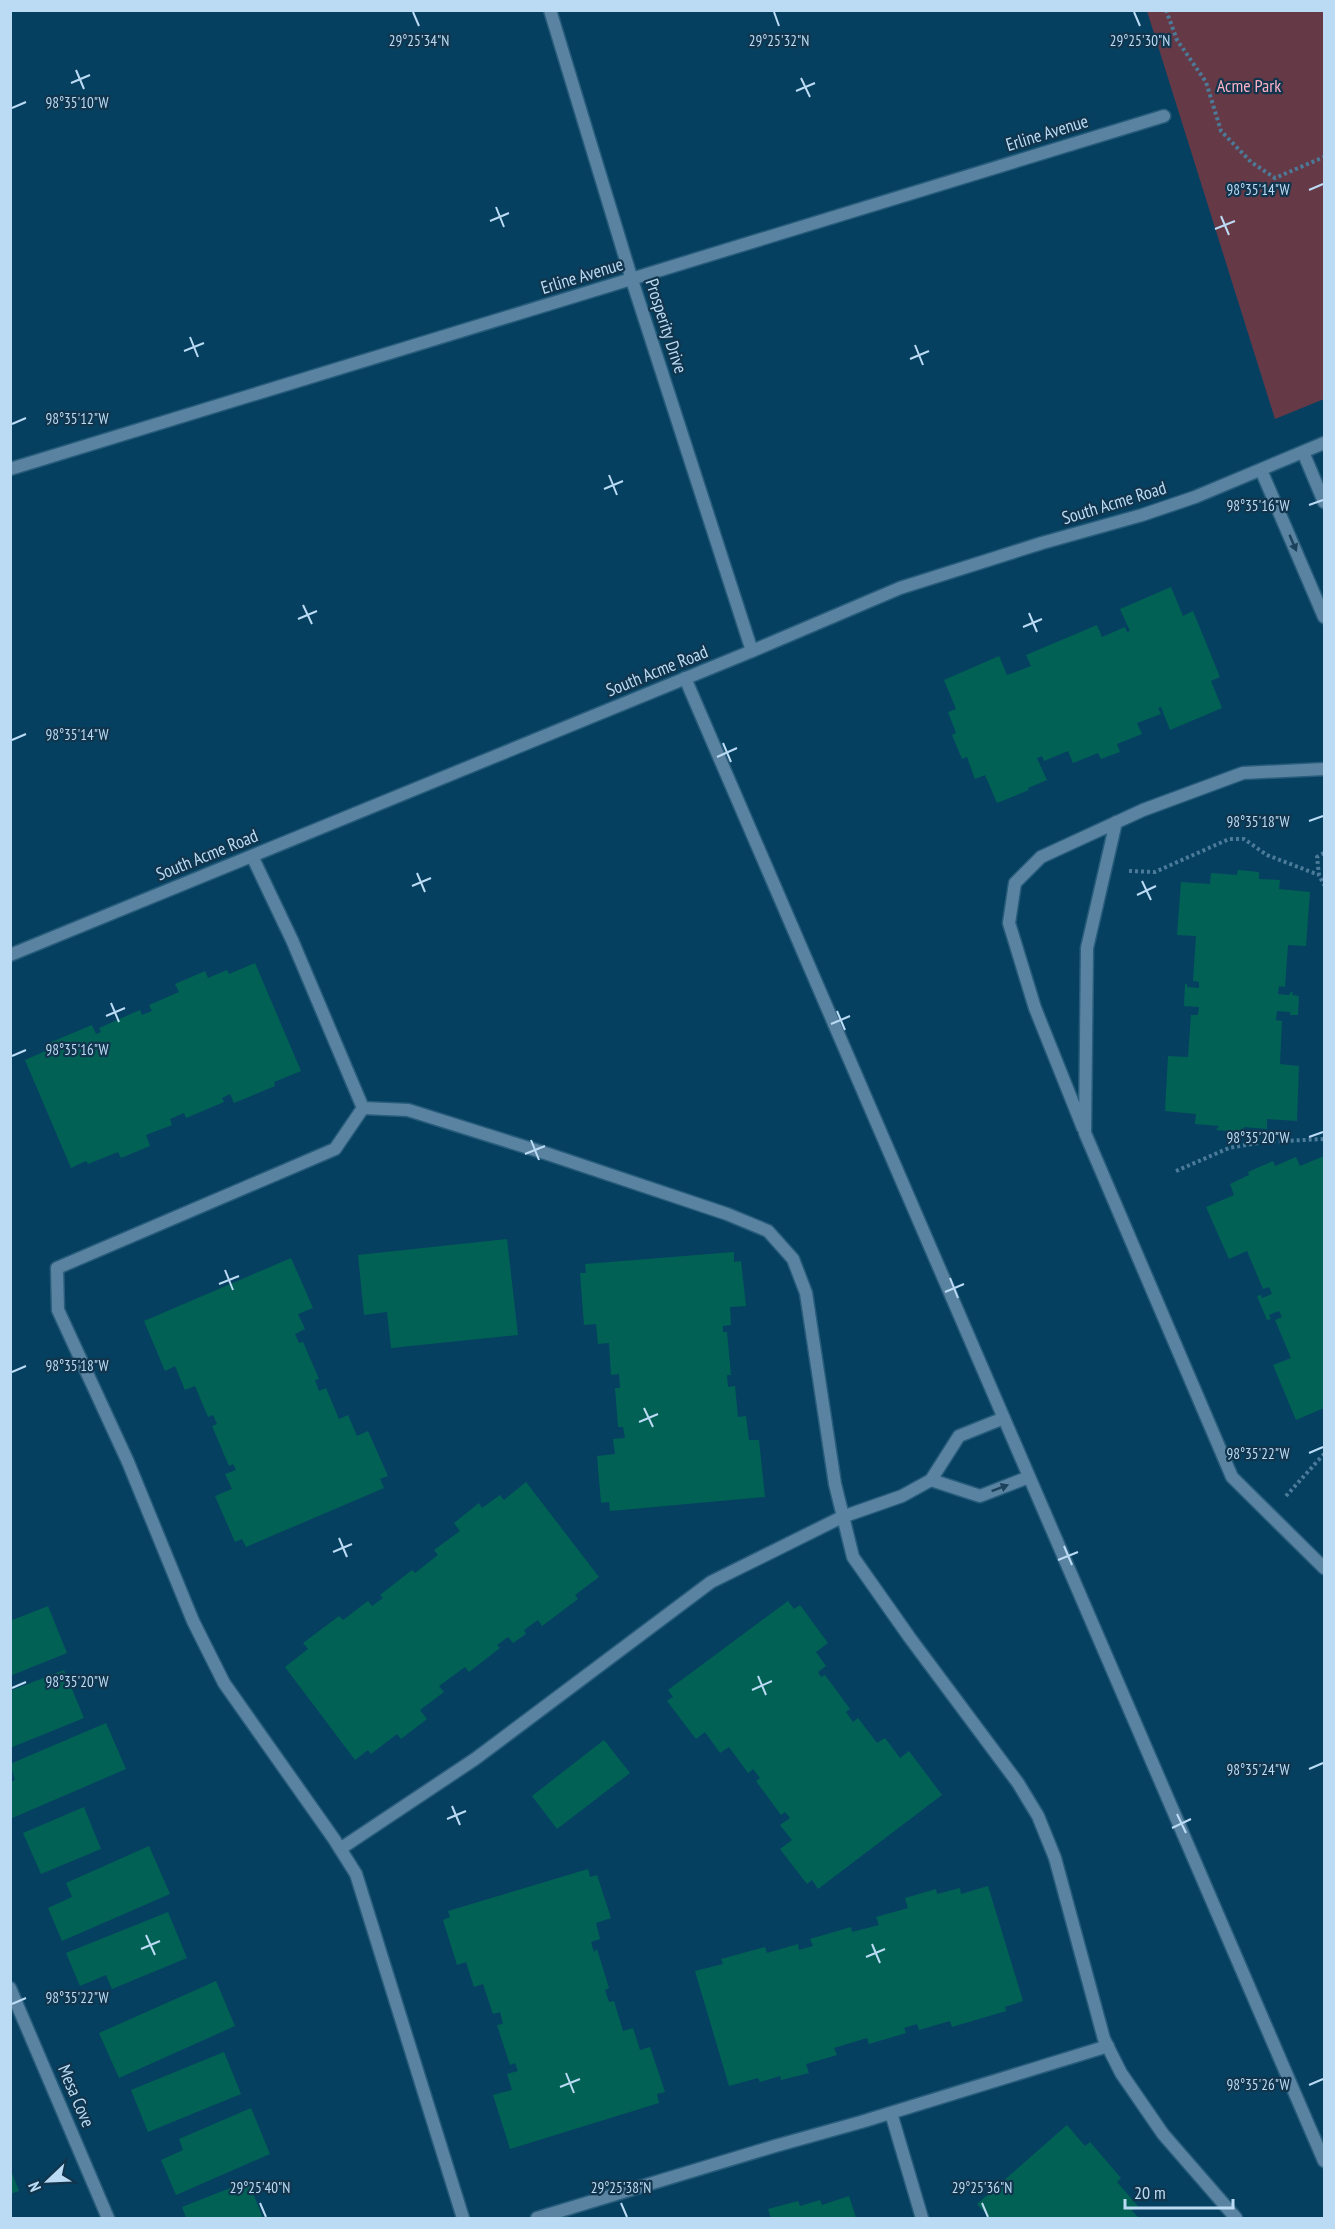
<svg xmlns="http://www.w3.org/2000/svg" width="1335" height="2229" viewBox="0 0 1335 2229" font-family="'PT Sans Narrow',sans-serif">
  <rect width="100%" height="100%" fill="#064061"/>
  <!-- green -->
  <path fill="#663947" d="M1147,11h177v388l-49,20z"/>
  <!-- building -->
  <path fill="#026155" d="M1171,587l12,29 10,-5 27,66 -9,4 11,27 -52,22 -9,-23 -3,1 3,6 -24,9 5,11 -25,10 3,8 -19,7 -3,-6 -25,10 -5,-12 -24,10 -2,-5 -5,2 10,22 -19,8 1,2 -32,13 -12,-28 -10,4 -8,-22 -5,2 -10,-24 4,-2 -8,-21 8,-3 -12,-29 55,-24 8,19 24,-9 -5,-11 71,-30 5,12 23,-10 2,5 3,-1 -10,-22z
    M1238,870l21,2v7l21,1 -1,9 31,3 -4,54 -18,-1 -3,42 -6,-1 -1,8 11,1 2,-3h2l-1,3 7,1 -1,19h-8v-3l-13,-1 -1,9 6,1 -2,43 19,2 -2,55 -30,-2v10l-23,-2 -1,5 -27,-2 3,-4 -24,-2 1,-10 -31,-3 3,-55 20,1 3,-42h7l1,-8 -15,-1 1,-22h2v3l12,1v-6l-6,-1 3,-45 -19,-1 4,-53 29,2 1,-11 26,2z
    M255,963l46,108 -27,11 1,4 -41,17 -4,-9 -8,4 2,4 -38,16 -2,-5 -14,6 2,6 -26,10 4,11 -29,12 -3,-6 -30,12 -2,-3 -15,7 -46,-108 27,-12 -3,-5 43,-18 4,9 5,-2 -2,-4 41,-18 2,5 10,-4 -3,-6 30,-13 -4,-8 30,-13 3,7 19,-8 2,4z
    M1324,1156v252l-28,12 -23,-55 18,-7 -16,-38 7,-3 -3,-6 -10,4 2,4 -4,1 -10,-24 4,-1 1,3 10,-4 -3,-7 -6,2 -16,-38 -18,8 -23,-52 28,-12 -4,-11 19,-9 -1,-3 25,-11 2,5 21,-9 4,9z
    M507,1239l11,96 -127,13 -4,-36 -23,3 -6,-60z
    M734,1252v10l7,-1 5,45 -16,1 1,18 -8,1v6h4l4,43h-4l1,12 7,-1 3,31 8,-1 3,24h10l6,57 -155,14 -1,-9 -8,1 -4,-47 18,-2 -2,-15 12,-1 -2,-11h-5l-3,-39h5l-1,-14 -8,1 -2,-32 -11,1 -2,-20 -12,1 -4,-52h6l-1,-9z
    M291,1258l22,50 -15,6 7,15 -10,5 4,9 4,-1 16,37 -4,1 4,11 7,-3 13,31 9,-4 9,21 11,-5 20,45 -8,3 4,9 -138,59 -4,-8 -7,3 -20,-46 17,-7 -7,-15 11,-4 -3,-6 -4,2 -17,-40 5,-2 -4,-9 -5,2 -13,-31 -10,4 -10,-24 -10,5 -21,-50z
    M526,1482l73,95 -24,18 3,4 -36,27 -4,-6 -14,10 2,4 -13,9 -5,-6 -11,8 3,3 -31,24 -4,-5 -26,19 5,6 -24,18 7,9 -26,20 -4,-5 -26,20 -3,-4 -13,10 -70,-93 23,-18 -5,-6 36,-27 4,4 25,-19 4,5 11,-8 -3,-3 32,-25 3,3 23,-18 -4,-5 26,-19 -6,-8 25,-20 3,5 18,-13 4,5z
    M788,1601l6,8 6,-4 28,38 -12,9 10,14 -8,6 3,5 4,-2 25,34 -4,3 7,10 5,-4 19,25 8,-5 15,20 9,-7 33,44 -124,94 -6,-9 -5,4 -27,-35 12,-9 -12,-15 10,-7 -5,-6 -4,3 -25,-34 4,-3 -7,-9 -5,4 -19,-26 -9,6 -15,-21 -9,7 -29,-38 6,-4 -5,-7z
    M48,1606l19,47 -57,23v-55z
    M64,1670l20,48 -74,30v-57z
    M106,1723l20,46 -116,50v-37l5,-2 -5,-16z
    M604,1740l26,33 -73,56 -25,-33z
    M84,1807l17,42 -60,25 -18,-41z
    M149,1846l21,48 -108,47 -14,-33 24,-11 -6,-14z
    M588,1869l2,8 7,-2 14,43 -15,5 4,16 -9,3 3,10 3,-3 12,39 -4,2 4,12 5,-1 9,30 10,-3 7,22 10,-3 15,45 -8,2 2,9 -149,46 -17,-54 19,-5 -5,-16 11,-3 -3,-8 -5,2 -13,-40 6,-1 -3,-12 -7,2 -10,-30 -9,3 -8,-25 -9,3 -14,-45 7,-3 -2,-6z
    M988,1886l35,115 -18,6 1,4 -54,16 -2,-6 -31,9 -2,-6 -13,4 2,5 -37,11 -2,-6 -33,10 3,7 -31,9 3,9 -28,7 -1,-4 -20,6 -2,-4 -29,8 -34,-115 28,-7 -2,-5 44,-12 2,6 31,-9 1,6 14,-4 -3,-7 41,-12 1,5 27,-7 -3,-8 32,-9 -3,-10 31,-9 1,5 23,-6 1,6z
    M168,1912l19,46 -75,31 -6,-14 -26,11 -14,-33z
    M216,1981l19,45 -116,52 -20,-45z
    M224,2052l17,42 -93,38 -17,-42z
    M251,2108l19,46 -94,41 -15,-35 22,-10 -4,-11z
    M1067,2125l18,21 5,-4 31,36 -4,4 21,24 -6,5 7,7h-149l-13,-14z
    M10,2168l9,23 -9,3z
    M248,2181l15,37h-77l-4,-11z
    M849,2196l7,22h-85l-3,-9 30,-8 2,5 20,-6 2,5z"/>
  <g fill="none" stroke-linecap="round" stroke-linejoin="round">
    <!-- service casing -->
    <g stroke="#275c7b" stroke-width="15">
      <path id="service" d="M1303,452l21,50
        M1261,470l63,147
        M685,678l639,1483
        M1116,822l-29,126 -2,185 147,344 92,91
        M252,856l40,84 71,168
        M363,1108l45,2 140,44 179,60 41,17 25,28 13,34 29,191 18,73 57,81 108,145 20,33 17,42 49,181 17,34 42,61 73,84
        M363,1108l-28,41 -278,119 1,42 70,152 65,159 31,62 110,156 22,35 107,344
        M1083,1128l-48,-120 -26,-85 6,-40 26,-26 102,-47 100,-37 81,-4
        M931,1480l49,16 49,-19
        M340,1849l135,-90 236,-177 131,-65 60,-21 29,-16 28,-44 45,-18
        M891,2113l31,105
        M537,2218l238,-72 86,-24 247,-76"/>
    </g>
    <!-- minor casing -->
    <g stroke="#275c7b" stroke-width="15">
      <path id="minor" d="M550,10l82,270 120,371
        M10,469l1154,-353
        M10,1988l98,230"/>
    </g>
    <!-- tertiary casing -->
    <g stroke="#275c7b" stroke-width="15">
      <path id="tertiary" d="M10,955l742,-304 148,-63 142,-45 100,-28 53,-18 129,-54"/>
    </g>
    <!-- path -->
    <path stroke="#4b7b99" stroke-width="4" stroke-dasharray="3 3" stroke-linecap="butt" d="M1166,10l11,30 29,42 15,49 30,31 24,16 49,-21
      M1324,853l-7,4 2,18 5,10
      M1129,871l26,1 74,-33h15l23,16 52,20
      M1176,1171l53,-23 34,-6 61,-3
      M1286,1496l38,-42"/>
    <!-- service -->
    <use href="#service" stroke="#5a83a1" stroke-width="12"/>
    <!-- minor -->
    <use href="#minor" stroke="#5a83a1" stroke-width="12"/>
    <!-- tertiary -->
    <use href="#tertiary" stroke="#5a83a1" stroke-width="12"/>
  </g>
  <!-- one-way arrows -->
  <defs><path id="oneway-solid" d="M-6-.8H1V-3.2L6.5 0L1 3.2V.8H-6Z" transform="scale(1.5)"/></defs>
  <g fill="#1c415a">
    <use href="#oneway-solid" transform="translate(1293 543) rotate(67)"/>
    <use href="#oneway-solid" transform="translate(1000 1488) rotate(-21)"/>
  </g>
  <!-- ticks -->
  <path fill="none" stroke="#bbdbf4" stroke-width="2" d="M413,12l6,14M774,12l5,14M1134,12l6,14M76,70l8,19M801,78l9,19M71,83l19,-8M796,91l19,-8M12,108l14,-6M1309,190l14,-6M496,207l8,20M1221,216l8,19M490,221l19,-8M1215,229l20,-8M190,337l8,20M915,345l8,20M184,351l20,-8M910,359l19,-8M12,424l14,-6M609,475l8,20M604,489l19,-8M1309,505l14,-5M303,605l9,19M1029,613l8,19M298,619l19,-8M1023,627l19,-8M12,740l14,-6M723,743l8,19M717,757l20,-9M1309,821l14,-5M417,873l8,19M1142,881l9,19M412,886l19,-8M1137,895l19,-9M111,1003l8,19M837,1011l8,19M106,1016l19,-8M831,1024l19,-8M12,1056l14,-6M1309,1137l14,-5M531,1140l8,20M525,1154l20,-8M225,1270l8,20M950,1278l8,20M219,1284l20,-8M945,1292l19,-8M12,1372l14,-6M644,1408l9,19M639,1422l19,-8M1309,1453l14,-6M339,1538l8,19M1064,1546l8,19M333,1552l19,-8M1058,1560l20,-8M758,1676l8,19M12,1688l14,-6M752,1690l20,-9M1309,1769l14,-6M452,1806l8,19M1177,1814l9,19M447,1819l19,-8M1172,1828l19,-9M146,1935l9,20M872,1944l8,19M141,1949l19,-8M866,1957l19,-8M12,2004l14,-6M566,2073l8,20M1309,2085l14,-6M560,2087l20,-8M260,2203l6,14M621,2203l6,14M982,2203l6,14"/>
  <g text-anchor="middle" stroke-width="4.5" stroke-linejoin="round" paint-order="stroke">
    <!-- park labels -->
    <g font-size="18" fill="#fbb1c5" stroke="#11354d">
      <text x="1249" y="92">Acme Park</text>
    </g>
    <!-- street labels -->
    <g font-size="18" fill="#bbdbf4" stroke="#11354d">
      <text transform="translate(1047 133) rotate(-17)" y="6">Erline Avenue</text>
      <text transform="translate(582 276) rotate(-17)" y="6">Erline Avenue</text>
      <text transform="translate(666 326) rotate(72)" y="6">Prosperity Drive</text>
      <text transform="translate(1114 503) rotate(-17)" y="6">South Acme Road</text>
      <text transform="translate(657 671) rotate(-22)" y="6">South Acme Road</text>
      <text transform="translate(207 855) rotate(-22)" y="6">South Acme Road</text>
      <text transform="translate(76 2096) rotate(67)" y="6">Mesa Cove</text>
    </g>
  </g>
  <g font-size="15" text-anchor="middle" fill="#bbdbf4" stroke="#11354d" stroke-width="4.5" stroke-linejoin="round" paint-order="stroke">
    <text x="419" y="46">29°25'34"N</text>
    <text x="779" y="46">29°25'32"N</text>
    <text x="1140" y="46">29°25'30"N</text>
    <text x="77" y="108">98°35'10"W</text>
    <text x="1258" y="195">98°35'14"W</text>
    <text x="77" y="424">98°35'12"W</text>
    <text x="1258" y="511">98°35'16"W</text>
    <text x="77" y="740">98°35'14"W</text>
    <text x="1258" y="827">98°35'18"W</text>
    <text x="77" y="1055">98°35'16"W</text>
    <text x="1258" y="1143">98°35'20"W</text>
    <text x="77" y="1371">98°35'18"W</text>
    <text x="1258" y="1459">98°35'22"W</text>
    <text x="77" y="1687">98°35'20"W</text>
    <text x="1258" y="1775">98°35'24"W</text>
    <text x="77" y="2003">98°35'22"W</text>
    <text x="1258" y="2090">98°35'26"W</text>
    <text x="260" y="2193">29°25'40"N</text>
    <text x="621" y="2193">29°25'38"N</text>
    <text x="982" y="2193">29°25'36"N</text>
  </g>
  <!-- border -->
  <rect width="1335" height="2229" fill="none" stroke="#bbdbf4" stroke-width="24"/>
  <!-- north arrow -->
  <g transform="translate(48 2181) rotate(247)" stroke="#11354d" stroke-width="4.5" paint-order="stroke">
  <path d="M0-4.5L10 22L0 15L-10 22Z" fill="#bbdbf4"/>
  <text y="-9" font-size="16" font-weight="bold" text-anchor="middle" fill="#bbdbf4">N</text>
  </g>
  <!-- scale -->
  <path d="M1125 2199v9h108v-9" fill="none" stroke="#bbdbf4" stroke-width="3"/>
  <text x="1134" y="2199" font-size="18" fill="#bbdbf4" stroke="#11354d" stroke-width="4.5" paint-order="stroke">20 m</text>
</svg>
